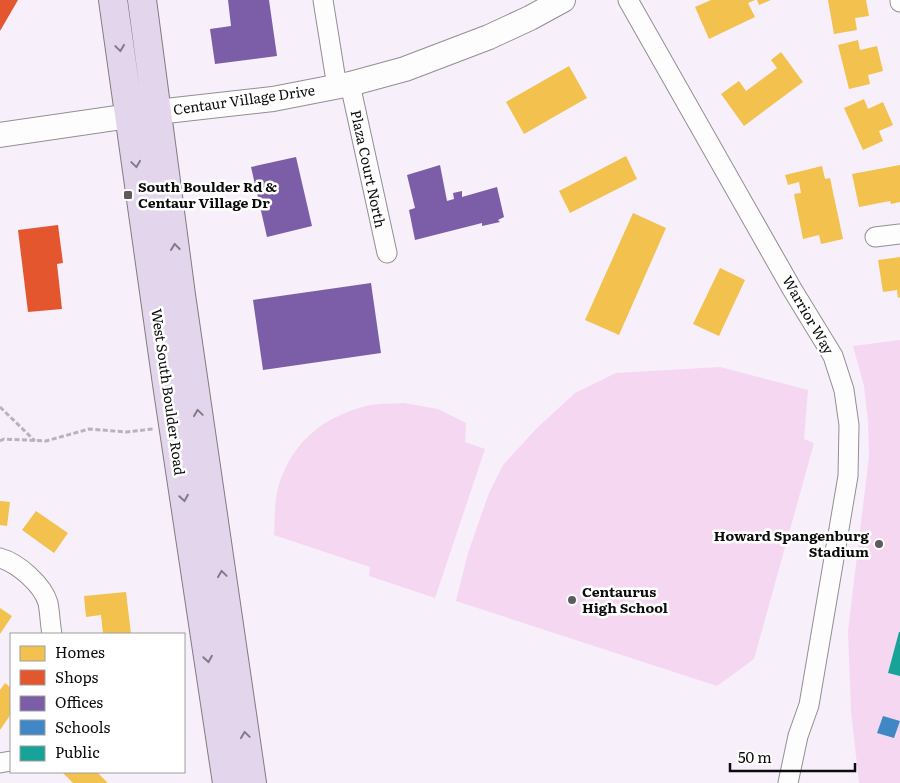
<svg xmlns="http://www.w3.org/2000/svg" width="900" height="783" viewBox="0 0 900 783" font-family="Literata,serif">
  <rect width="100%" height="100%" fill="#f7effa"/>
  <!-- pitch -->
  <path fill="#f5d7f1" d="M900,340v443h-41l-8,-72 -3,-80 21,-175 -1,-34 -4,-36 -11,-40z
    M720,367l88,23 -4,49 10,4 -60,216 -37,27 -261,-85 12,-48 21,-60 14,-28 34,-37 38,-35 41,-20z
    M404,403l34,6 28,14 -1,19 20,7 -50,149 -66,-22 1,-9 -96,-32c1,-15 0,-33 4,-47 13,-45 43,-70 88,-82 12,-3 26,-2 38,-3z"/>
  <!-- homes -->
  <path fill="#f2c14e" d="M711,0h44l-7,3 7,14 -46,22 -14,-32z
    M757,0h14l-12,5z
    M828,0h38l3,16 -14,2 2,12 -23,4z
    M858,40l2,10 17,-4 6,25 -15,4 2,9 -21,5 -11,-44z
    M781,52l22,30 -59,44 -23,-32 18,-13 7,10 31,-23 -6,-8z
    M569,66l18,32 -63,36 -18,-32z
    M864,99l4,10 15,-7 10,23 -14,6 4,10 -20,9 -19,-42z
    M626,156l11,23 -67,34 -11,-22z
    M900,165v37l-9,2 -1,-3 -31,6 -7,-33z
    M822,166l3,13 5,-1 13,61 -22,5 -2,-9 -16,4 -9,-45 7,-1 -2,-11 -11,3 -3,-10z
    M633,213l33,15 -47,107 -34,-15z
    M900,257v40l-2,1 -1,-8 -14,2 -5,-32z
    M720,268l25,12 -26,56 -26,-12z
    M0,501l10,1 -3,24 -7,-1z
    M36,511l32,22 -14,20 -32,-23z
    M126,592l5,42h-28l-2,-19 -15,2 -2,-21z
    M0,608l12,8 -12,18z
    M5,683l6,5v26l-11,16v-40z
    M62,772h35l11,11h-35z"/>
  <!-- shops -->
  <path fill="#e4572e" d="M0,0h18l-18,31z
    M58,225l5,38 -6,1 5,45 -34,3 -10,-82z"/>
  <!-- offices -->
  <path fill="#7b5ea7" d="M228,0h41l8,56 -62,8 -5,-35 21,-3z
    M296,157l16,69 -45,11 -16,-70z
    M440,165l7,36 7,-2 -1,-6 9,-2v6l35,-10 7,30 -6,3 2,2 -18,4v-3l-67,17 -6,-30 6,-2 -8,-33z
    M371,283l10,70 -118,17 -10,-70z"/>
  <!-- schools -->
  <path fill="#3f88c5" d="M883,716l17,5 -6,17 -17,-5z"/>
  <!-- public -->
  <path fill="#17a398" d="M899,632h1v44l-12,-3z"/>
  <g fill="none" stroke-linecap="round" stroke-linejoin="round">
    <!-- minor casing -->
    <g stroke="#928e93" stroke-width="21">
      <path id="minor" d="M323,0l14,87
        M628,0l164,289 41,67 11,34 5,35 -1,51 -39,229 -11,31 -10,47
        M900,0v2
        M350,84l37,169
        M875,237l25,-3
        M0,558c18,5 43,27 48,45 2,10 2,21 4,31
        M0,763l11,-2"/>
    </g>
    <!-- tertiary casing -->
    <g stroke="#928e93" stroke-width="26">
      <path id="tertiary" d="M0,135l157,-23 116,-13 77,-15 55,-15 84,-32 41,-19 33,-18"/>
    </g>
    <!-- primary casing -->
    <g stroke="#7f7c80" stroke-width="30">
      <path id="primary" d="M113,0l54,384 60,399
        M142,0l39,295 71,488"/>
    </g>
    <!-- path -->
    <path stroke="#b6b5b7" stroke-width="3" stroke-dasharray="5 2.5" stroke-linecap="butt" d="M0,407l35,34
      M0,441l4,-2 42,2 43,-12 37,3 27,-3"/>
    <!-- minor -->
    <use href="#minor" stroke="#fefdfe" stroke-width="19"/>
    <!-- tertiary -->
    <use href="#tertiary" stroke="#fefdfe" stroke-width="24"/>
    <!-- primary -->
    <use href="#primary" stroke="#e3d6ec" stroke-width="28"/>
  </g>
  <!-- one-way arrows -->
  <defs><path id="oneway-chevron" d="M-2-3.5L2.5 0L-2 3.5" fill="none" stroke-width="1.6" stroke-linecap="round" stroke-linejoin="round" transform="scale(1.25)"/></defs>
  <g stroke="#827b87">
    <use href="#oneway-chevron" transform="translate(120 48) rotate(82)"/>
    <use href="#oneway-chevron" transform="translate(136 164) rotate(82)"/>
    <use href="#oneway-chevron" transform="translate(175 247) rotate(-97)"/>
    <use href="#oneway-chevron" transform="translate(198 413) rotate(-98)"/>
    <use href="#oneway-chevron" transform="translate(184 498) rotate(81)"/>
    <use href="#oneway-chevron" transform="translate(222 574) rotate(-98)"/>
    <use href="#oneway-chevron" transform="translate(208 659) rotate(81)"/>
    <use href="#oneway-chevron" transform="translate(245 735) rotate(-98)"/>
  </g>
  <!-- markers -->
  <g fill="#5e5b5f" stroke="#fff" stroke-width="2">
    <rect x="123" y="190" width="10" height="10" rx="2.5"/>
    <circle cx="879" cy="544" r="5"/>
    <circle cx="572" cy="600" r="5"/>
  </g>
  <g text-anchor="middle" stroke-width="5" stroke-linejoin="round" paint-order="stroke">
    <!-- street labels -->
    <g font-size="14" fill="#0c0c0c" stroke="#fff">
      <text transform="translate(244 100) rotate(-8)" y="5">Centaur Village Drive</text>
      <text transform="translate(368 169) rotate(78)" y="5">Plaza Court North</text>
      <text transform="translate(808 315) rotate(60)" y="5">Warrior Way</text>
      <text transform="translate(168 392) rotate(82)" y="5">West South Boulder Road</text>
    </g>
    <!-- poi labels -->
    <g font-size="14" font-weight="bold" fill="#0c0c0c" stroke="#fff" text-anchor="start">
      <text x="138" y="192">South Boulder Rd &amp;<tspan x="138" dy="16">Centaur Village Dr</tspan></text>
      <text x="869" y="541" text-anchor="end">Howard Spangenburg<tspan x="869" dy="16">Stadium</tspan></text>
      <text x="582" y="597">Centaurus<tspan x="582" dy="16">High School</tspan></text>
    </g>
  </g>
  <!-- legend -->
  <rect x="10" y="633" width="175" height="140" fill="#ffffff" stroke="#9e9e9e"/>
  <rect x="20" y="646" width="25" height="15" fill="#f2c14e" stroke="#9e9e9e"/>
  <text x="55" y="658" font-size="15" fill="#0c0c0c">Homes</text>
  <rect x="20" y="670" width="25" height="15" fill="#e4572e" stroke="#9e9e9e"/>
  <text x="55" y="683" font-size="15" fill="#0c0c0c">Shops</text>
  <rect x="20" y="696" width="25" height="15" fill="#7b5ea7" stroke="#9e9e9e"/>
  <text x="55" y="708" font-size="15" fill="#0c0c0c">Offices</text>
  <rect x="20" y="720" width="25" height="15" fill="#3f88c5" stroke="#9e9e9e"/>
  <text x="55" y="733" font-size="15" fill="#0c0c0c">Schools</text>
  <rect x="20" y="746" width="25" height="15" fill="#17a398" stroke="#9e9e9e"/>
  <text x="55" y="758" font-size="15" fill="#0c0c0c">Public</text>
  <!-- scale -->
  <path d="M730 763v8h125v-8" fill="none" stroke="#0c0c0c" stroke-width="2.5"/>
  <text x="738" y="763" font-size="15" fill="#0c0c0c" stroke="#ffffff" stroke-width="4" paint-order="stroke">50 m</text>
</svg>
